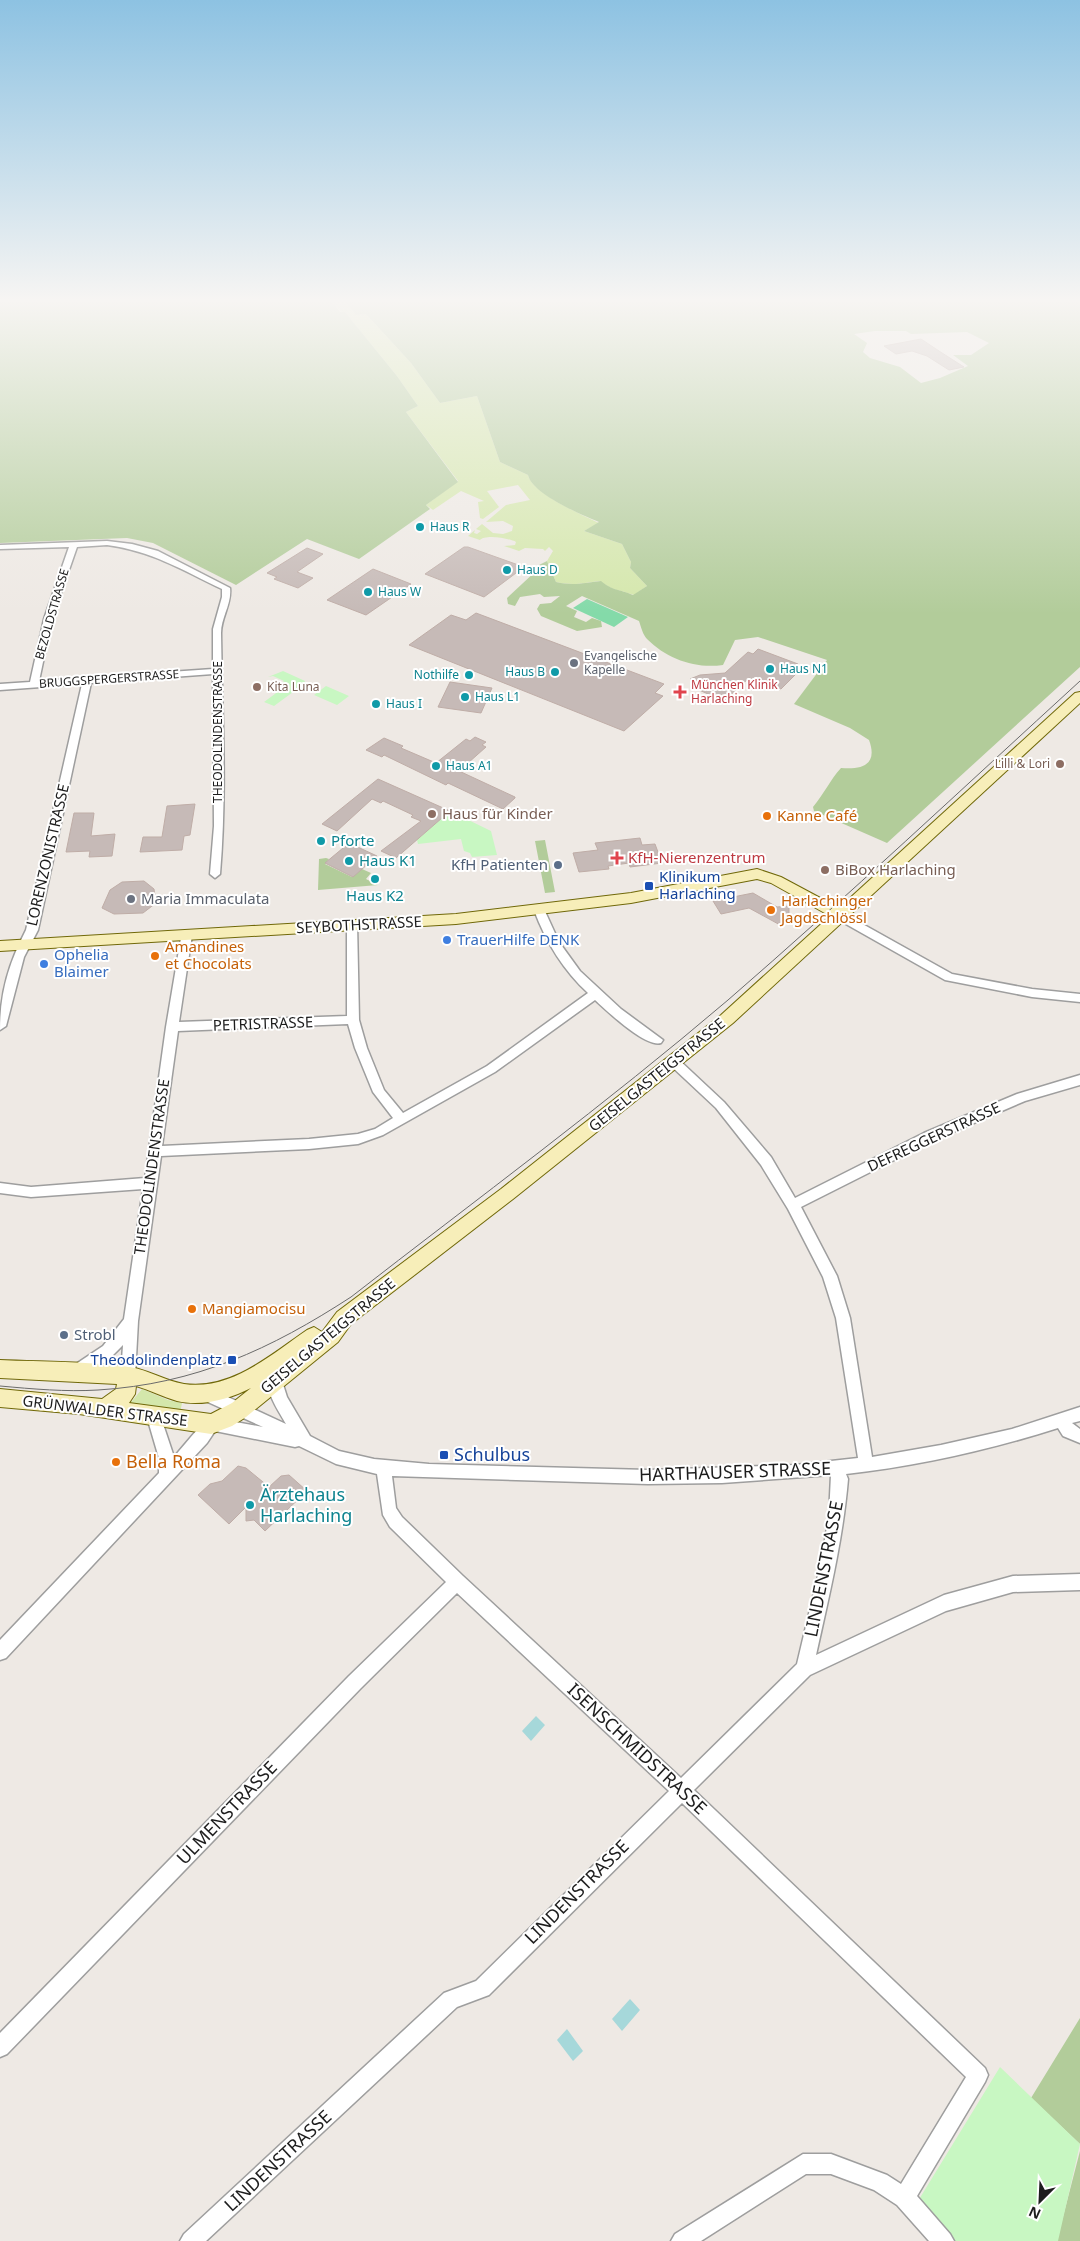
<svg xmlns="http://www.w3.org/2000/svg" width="1080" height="2241" viewBox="0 0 1080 2241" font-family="'Noto Sans',sans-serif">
  <rect width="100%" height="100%" fill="#eee9e4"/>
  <!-- grass -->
  <path fill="#d4e7ab" d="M331,300h13l12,15 10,-1 45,49 29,40 37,-7 23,66 28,13c4,18 54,40 71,48l-15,8 38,13 9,18 -1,6 17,18 -13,9c-16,-6 -19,-3 -34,-14 -18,2 -25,5 -44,1l-9,-21 6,-10 -4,-4 -4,4 -2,-2 -18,-1 -6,3 -15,-5 11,-1 1,-3c-7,-4 -31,-8 -36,-2l-12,-4 7,-6 -1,3 3,1 4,-3 -5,-2 6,-5 11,9 10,1 9,-3 1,-5 -10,-5 -17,1 20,-17 24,-5 -12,-15 -31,6 12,16 -16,12 -3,-1 -2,-16 6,-1 -23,-10 -28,19 -7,-5 32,-24 -52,-69 12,-6 -21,-30 -52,-64h-4z
    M142,1389l26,11 14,3 -2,10 -55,-10 7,-2z"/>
  <!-- forest -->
  <path fill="#b2cc9a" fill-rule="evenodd" d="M0,300h331l9,12h5l52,64 21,30 -12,6 52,70 -32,23 4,4 -71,50 -52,-20 -71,46 -83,-42 -26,-5 -127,5z
    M344,300h736v367l-193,176 -73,-32 -1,-4c11,-13 17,-27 28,-39 22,2 37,-4 28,-28l-19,-12 -56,-24 33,-44 -69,-23 -23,3 -12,25c-28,4 -56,-6 -76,-26 -4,-4 -6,-12 -8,-18l-57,-25 -16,10 11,5 -3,6 12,5 6,-4 9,3 1,6 -25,4 -36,-15 -4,-7 3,-5 11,-1 9,-7 -16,1 -4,-3 -20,3 -5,9 -7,-2 -1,-6 30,-28 2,-5 8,-4 9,21c18,4 27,1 45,-1 12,10 18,8 32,14l14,-9 -17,-18 1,-6 -9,-18 -38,-13 15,-9c-17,-7 -67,-28 -71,-47l-28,-13 -23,-66 -37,7 -29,-40 -45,-49 -10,1zM875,331h31l5,3 56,-2 22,11 -18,12h-18l15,11 -28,12 -19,5 -21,-16 -30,-9 -7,-6 4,-9 -13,-9z
    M545,840l10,52 -10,1 -10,-52z
    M326,858l3,1 -4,5 27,13 10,-8 9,4 -5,6 12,6 -60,5 1,-31z
    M1080,2018v126l-49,-46z
    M1080,2151v90h-22v-5z"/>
  <!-- park -->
  <path fill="#c8f7c2" d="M283,671l22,10 -1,3 -30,22 -10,-4 23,-17 -5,-2 2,-2 -11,-5 -5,1z
    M326,686l23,10 -12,9 -23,-10z
    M450,811l41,20 6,24 -25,2 -2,-4 -6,-2 -3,-12 -43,5 -1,-4z
    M1000,2067l80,77 -22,97h-107l-33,-40z"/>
  <!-- pitch -->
  <path fill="#84daa9" d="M587,599l41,18 -14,10 -41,-19z"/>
  <!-- water -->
  <path fill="#a6d8da" d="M536,1716l9,9 -14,16 -9,-10z
    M630,1999l10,11 -18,21 -10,-12z
    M567,2029l16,22 -10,10 -16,-21z"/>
  <!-- building -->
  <path fill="#c6bab7" stroke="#bfada7" d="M921,339l18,12 25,16 -15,3 -22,-14 -15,-5 -16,3 -12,-8z
    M464,547h4l56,20 -40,30 -59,-23z
    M307,548l16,6 -26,18 16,6 -15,10 -24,-9 3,-2 -10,-4z
    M373,569l38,15 -45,31 -39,-15z
    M476,613l188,71 -9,9 8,3 -39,35 -215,-86 42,-30 15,5z
    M758,649l40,15 -3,4 5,2 -19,19 -32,-11 -25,23 -25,-11 4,-2 -13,-9 10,-4 25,-2 23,-21 5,2z
    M450,682l42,6 -11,25 -43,-6z
    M475,737l11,5 -4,3 4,2 -27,24 56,26v1l-12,11 -55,-26 -2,2 -62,-30 -2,2 -16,-7 18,-12 19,8 -2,2 35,15 30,-24 4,2z
    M378,779l72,32 -54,47 -15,-7 40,-30 -10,-4 2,-2 -30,-14 -2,2 -9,-4 -35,32 -15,-7z
    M195,804l-5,31 -6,1 -2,14 -42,2 3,-15h19l5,-31z
    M74,813h20l-3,23 24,-2 -3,22 -23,1 1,-6 -24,1z
    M640,838l2,7 13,-1 7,19 -32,4 -1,-4 -21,3 1,3 -30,3 -6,-19 25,-3 -3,-7z
    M349,843l28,13 -24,21 -28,-14z
    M144,881l10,8 2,14 -13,10 -29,1 -12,-6 8,-18 12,-8z
    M753,893l24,14 12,-1v8l5,2 -12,10 -33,-18 -28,6 -8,-13z
    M238,1466l8,2 23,19 12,-11 8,-1 18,16 -42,40 -11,-11 -8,1v-14l-17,17 -31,-29 12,-11 12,-3z"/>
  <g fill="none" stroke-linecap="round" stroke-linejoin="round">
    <!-- street casing -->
    <g stroke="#9e9e9e" stroke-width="3">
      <path id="street" d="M107,541l25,3 26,7 72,37c2,16 -9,29 -9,45 1,80 6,161 -1,241l-5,4 -5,-4 4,-48 -1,-152 -122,9 -53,247 -14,27 -18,69 -6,4c0,-38 9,-67 26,-100l56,-246 -82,6v-6l30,-2 14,-63 25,-72 -69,2v-4zM107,545c45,6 75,25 115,44v8l-9,32v40l-174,12 13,-62 25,-72z
        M539,906l4,1 16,35 21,29 41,38 42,31 -2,3c-15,5 -54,-32 -66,-43l-100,72 -112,63 -25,9 -49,5 -148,7 -23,165 -3,55 -2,5 -5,1 -5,-1 -2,-5 2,-31c-12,13 -28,26 -45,32l-5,-1 -2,-5 2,-5 30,-20 21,-27 19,-130 -112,8 -31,-4v-10l31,4 114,-9 21,-151 16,-95 4,-1 6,4 -13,87 168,-6v-91l6,-4 4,1 2,98 8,28 17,42 19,23 84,-47 101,-73c-25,-23 -42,-51 -54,-83zM348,1024l7,24 18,44 20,26 -18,11 -17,5 -49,5 -147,7 16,-115z
        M841,912l111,62 80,15 48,5v8l-48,-5 -87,-17 -108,-61 -1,-3z
        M674,1057l4,2 46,43 47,55 24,41 129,-65 93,-39 63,-19v10l-55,16 -93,40 -131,66 36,69 13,42 22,139 69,-12 71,-16 68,-22v14l-8,2 8,6v14l-17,-7 -5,-8c-69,22 -140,38 -212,46l2,5c-5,60 -19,117 -32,176l128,-60 69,-19 67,-2v16l-67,2 -67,19 -136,64 -116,115 291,278 3,7 -3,7 -68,114 33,38 4,7h-25l-32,-36 -23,-15 -43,-16h-25l-105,67h-30l4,-7 128,-80h28l56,21 14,9 65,-107 -284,-274 -193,192 -32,12 -251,234h-26l4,-7 260,-241 32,-12 193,-190 -212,-198 -96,95 -354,366 -7,3v-24l349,-357 97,-94 -56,-55 -7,-12 -6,-41 -41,-10 -37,-18 -4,1 -80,-16 -8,12 -201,215 -6,2v-20l159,-167v-15l-12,-41 2,-5 5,-2 5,2 15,45c7,-8 34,-41 39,-43l6,5 44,8 -64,-29 -2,-5 2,-5 5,-2 82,38c-7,-13 -23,-34 -16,-49l5,-2 5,2 7,22 23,39 29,15 35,8 55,5 219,6 147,-5 63,-7 -22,-140 -13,-41 -35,-68 -27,-44 -45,-57 -46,-43 -2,-3zM831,1475l-2,41 -8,47 -24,101 -116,114 -218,-202 -61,-59 -6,-9 -4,-32 256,8 74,-1z"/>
    </g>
    <!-- secondary casing -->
    <g stroke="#706809" stroke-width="2">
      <path id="secondary" d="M1080,692v11l-347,320 -220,176 -162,125 -13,18 -92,75 -14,9 -21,8 -132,-20 -79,-7v-18l102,10 14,-10 1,-5 -117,-6v-18c43,2 87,1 130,7 19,3 35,14 54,17 47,7 88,-30 123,-54l7,-3 8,5 15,-20 164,-123 220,-174 109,-99 -59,-33 -14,-4 -126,24 -175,21 -456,27v-10l456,-27 175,-21 126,-24 24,8 58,31 236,-215zM136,1386c14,4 27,11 41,15 25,6 52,-2 74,-13l-19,15 -21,11 -82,-11 6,-9z"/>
    </g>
    <!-- street -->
    <use href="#street" fill="#fff" fill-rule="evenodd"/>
    <!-- secondary -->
    <use href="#secondary" fill="#f7eeb9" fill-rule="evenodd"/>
    <!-- tram -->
    <path stroke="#6b6b6b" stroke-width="1" d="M0,1386c33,3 66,6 98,4 98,-6 173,-41 253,-93 126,-98 255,-193 377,-297 120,-104 235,-212 352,-319"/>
  </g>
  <!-- sky -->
  <linearGradient id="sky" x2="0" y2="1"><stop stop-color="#8dc2e2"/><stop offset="0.49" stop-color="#f7f5f3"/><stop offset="1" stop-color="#f7f5f3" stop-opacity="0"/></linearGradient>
  <rect width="1080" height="614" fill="url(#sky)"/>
  <!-- markers -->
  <g fill="#0f9aa8" stroke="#fff" stroke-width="2">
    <circle cx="420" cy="527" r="5"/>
    <circle cx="507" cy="570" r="5"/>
    <circle cx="368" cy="592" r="5"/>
    <circle cx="770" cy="669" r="5"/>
    <circle cx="555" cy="672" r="5"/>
    <circle cx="469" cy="675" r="5"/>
    <circle cx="465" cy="697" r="5"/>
    <circle cx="376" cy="704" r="5"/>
    <circle cx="436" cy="766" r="5"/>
    <circle cx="321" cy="841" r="5"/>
    <circle cx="349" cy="861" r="5"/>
    <circle cx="375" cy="879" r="5"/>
    <circle cx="250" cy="1505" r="5"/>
  </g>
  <g fill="#6b7280" stroke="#fff" stroke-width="2">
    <circle cx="574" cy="663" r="5"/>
    <circle cx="131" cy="899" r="5"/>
  </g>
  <g fill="#8d6e63" stroke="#fff" stroke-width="2">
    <circle cx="257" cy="687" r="5"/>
    <circle cx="1060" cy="764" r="5"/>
    <circle cx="432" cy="814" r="5"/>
    <circle cx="825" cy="870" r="5"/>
  </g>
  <g fill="#e0444e" stroke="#fff" stroke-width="2">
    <path d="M677.5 684.5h5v5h5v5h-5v5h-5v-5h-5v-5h5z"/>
    <path d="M614.5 850.5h5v5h5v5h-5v5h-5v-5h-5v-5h5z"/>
  </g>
  <g fill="#e8710a" stroke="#fff" stroke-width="2">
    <circle cx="767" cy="816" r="5"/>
    <circle cx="771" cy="910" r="5"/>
    <circle cx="155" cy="956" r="5"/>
    <circle cx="192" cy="1309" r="5"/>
    <circle cx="116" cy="1462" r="5"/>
  </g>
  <g fill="#5c6f8a" stroke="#fff" stroke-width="2">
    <circle cx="558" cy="865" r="5"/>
    <circle cx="64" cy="1335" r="5"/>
  </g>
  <g fill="#1a4fb4" stroke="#fff" stroke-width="2">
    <rect x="644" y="881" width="10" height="10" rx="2.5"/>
    <rect x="227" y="1355" width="10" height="10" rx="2.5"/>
    <rect x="439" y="1450" width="10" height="10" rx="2.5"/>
  </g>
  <g fill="#3f7fe0" stroke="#fff" stroke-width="2">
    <circle cx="447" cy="940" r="5"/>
    <circle cx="44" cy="964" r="5"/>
  </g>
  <g text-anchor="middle" stroke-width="4" stroke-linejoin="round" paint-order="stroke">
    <!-- far-culture labels -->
    <g font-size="12" fill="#0d838f" stroke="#fff" text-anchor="start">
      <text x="430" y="531">Haus R</text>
      <text x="517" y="574">Haus D</text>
      <text x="378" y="596">Haus W</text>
      <text x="780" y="673">Haus N1</text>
      <text x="545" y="676" text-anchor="end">Haus B</text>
      <text x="459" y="679" text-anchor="end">Nothilfe</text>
      <text x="475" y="701">Haus L1</text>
      <text x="386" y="708">Haus I</text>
      <text x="446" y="770">Haus A1</text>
    </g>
    <!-- far-street labels -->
    <g font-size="12" fill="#1d1d1d" stroke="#fff">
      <text transform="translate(52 614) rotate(-74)" y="4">BEZOLDSTRASSE</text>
      <text transform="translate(109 679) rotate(-4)" y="4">BRUGGSPERGERSTRASSE</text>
      <text transform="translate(218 732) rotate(-90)" y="4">THEODOLINDENSTRASSE</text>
    </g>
    <!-- far-worship labels -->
    <g font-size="12" fill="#5b616d" stroke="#fff" text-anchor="start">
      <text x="584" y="660">Evangelische<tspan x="584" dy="14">Kapelle</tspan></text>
    </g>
    <!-- far-health labels -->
    <g font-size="12" fill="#be3a42" stroke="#fff" text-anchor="start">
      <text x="691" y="689">München Klinik<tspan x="691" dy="14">Harlaching</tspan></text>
    </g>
    <!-- far-education labels -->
    <g font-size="12" fill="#785e54" stroke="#fff" text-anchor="start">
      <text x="267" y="691">Kita Luna</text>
      <text x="1050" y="768" text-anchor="end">Lilli &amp; Lori</text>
    </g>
    <!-- education labels -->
    <g font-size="15" fill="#785e54" stroke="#fff" text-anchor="start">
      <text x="442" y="819">Haus für Kinder</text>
      <text x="835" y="875">BiBox Harlaching</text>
    </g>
    <!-- food labels -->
    <g font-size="15" fill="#c56008" stroke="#fff" text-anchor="start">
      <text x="777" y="821">Kanne Café</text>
      <text x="781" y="906">Harlachinger<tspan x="781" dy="17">Jagdschlössl</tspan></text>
      <text x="165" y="952">Amandines<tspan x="165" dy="17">et Chocolats</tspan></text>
      <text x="202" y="1314">Mangiamocisu</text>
    </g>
    <!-- culture labels -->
    <g font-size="15" fill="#0d838f" stroke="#fff" text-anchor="start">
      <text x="331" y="846">Pforte</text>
      <text x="359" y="866">Haus K1</text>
      <text x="375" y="901" text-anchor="middle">Haus K2</text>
    </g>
    <!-- street labels -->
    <g font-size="15" fill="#1d1d1d" stroke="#fff">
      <text transform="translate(48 855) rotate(-77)" y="5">LORENZONISTRASSE</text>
      <text transform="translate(359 925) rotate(-3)" y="5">SEYBOTHSTRASSE</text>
      <text transform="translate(263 1024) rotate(-2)" y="5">PETRISTRASSE</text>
      <text transform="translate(657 1075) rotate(-39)" y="5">GEISELGASTEIGSTRASSE</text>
      <text transform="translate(934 1137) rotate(-25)" y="5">DEFREGGERSTRASSE</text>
      <text transform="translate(152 1167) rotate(-82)" y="5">THEODOLINDENSTRASSE</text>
      <text transform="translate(328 1336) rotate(-40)" y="5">GEISELGASTEIGSTRASSE</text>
      <text transform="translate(105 1411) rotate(7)" y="5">GRÜNWALDER STRASSE</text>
    </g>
    <!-- health labels -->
    <g font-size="15" fill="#be3a42" stroke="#fff" text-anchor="start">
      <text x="628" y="863">KfH-Nierenzentrum</text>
    </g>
    <!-- service labels -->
    <g font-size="15" fill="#4e5e75" stroke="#fff" text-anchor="end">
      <text x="548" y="870">KfH Patienten</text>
      <text x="74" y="1340" text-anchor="start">Strobl</text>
    </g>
    <!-- transit labels -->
    <g font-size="15" fill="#164399" stroke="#fff" text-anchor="start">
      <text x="659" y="882">Klinikum<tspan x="659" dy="17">Harlaching</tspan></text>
      <text x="222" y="1365" text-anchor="end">Theodolindenplatz</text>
    </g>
    <!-- worship labels -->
    <g font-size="15" fill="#5b616d" stroke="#fff" text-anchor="start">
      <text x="141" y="904">Maria Immaculata</text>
    </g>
    <!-- shop labels -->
    <g font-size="15" fill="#366cbe" stroke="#fff" text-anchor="start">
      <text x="457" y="945">TrauerHilfe DENK</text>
      <text x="54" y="960">Ophelia<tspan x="54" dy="17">Blaimer</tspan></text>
    </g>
    <!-- near-transit labels -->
    <g font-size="18" fill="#164399" stroke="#fff" text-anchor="start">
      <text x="454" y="1461">Schulbus</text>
    </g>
    <!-- near-food labels -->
    <g font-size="18" fill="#c56008" stroke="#fff" text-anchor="start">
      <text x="126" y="1468">Bella Roma</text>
    </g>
    <!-- near-street labels -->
    <g font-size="18" fill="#1d1d1d" stroke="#fff">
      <text transform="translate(735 1472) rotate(-2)" y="6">HARTHAUSER STRASSE</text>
      <text transform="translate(824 1569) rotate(-79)" y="6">LINDENSTRASSE</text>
      <text transform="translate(637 1749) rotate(43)" y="6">ISENSCHMIDSTRASSE</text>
      <text transform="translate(227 1813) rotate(-46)" y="6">ULMENSTRASSE</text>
      <text transform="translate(577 1892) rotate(-45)" y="6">LINDENSTRASSE</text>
      <text transform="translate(278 2161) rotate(-43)" y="6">LINDENSTRASSE</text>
    </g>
    <!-- near-culture labels -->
    <g font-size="18" fill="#0d838f" stroke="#fff" text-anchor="start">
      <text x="260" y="1501">Ärztehaus<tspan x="260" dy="21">Harlaching</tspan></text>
    </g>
  </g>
  <!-- north arrow -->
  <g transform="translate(1040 2201) rotate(204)" stroke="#ffffff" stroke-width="4" paint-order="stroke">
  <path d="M0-4L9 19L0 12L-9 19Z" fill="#1d1d1d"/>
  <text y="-8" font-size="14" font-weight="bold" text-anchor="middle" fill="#1d1d1d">N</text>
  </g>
</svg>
